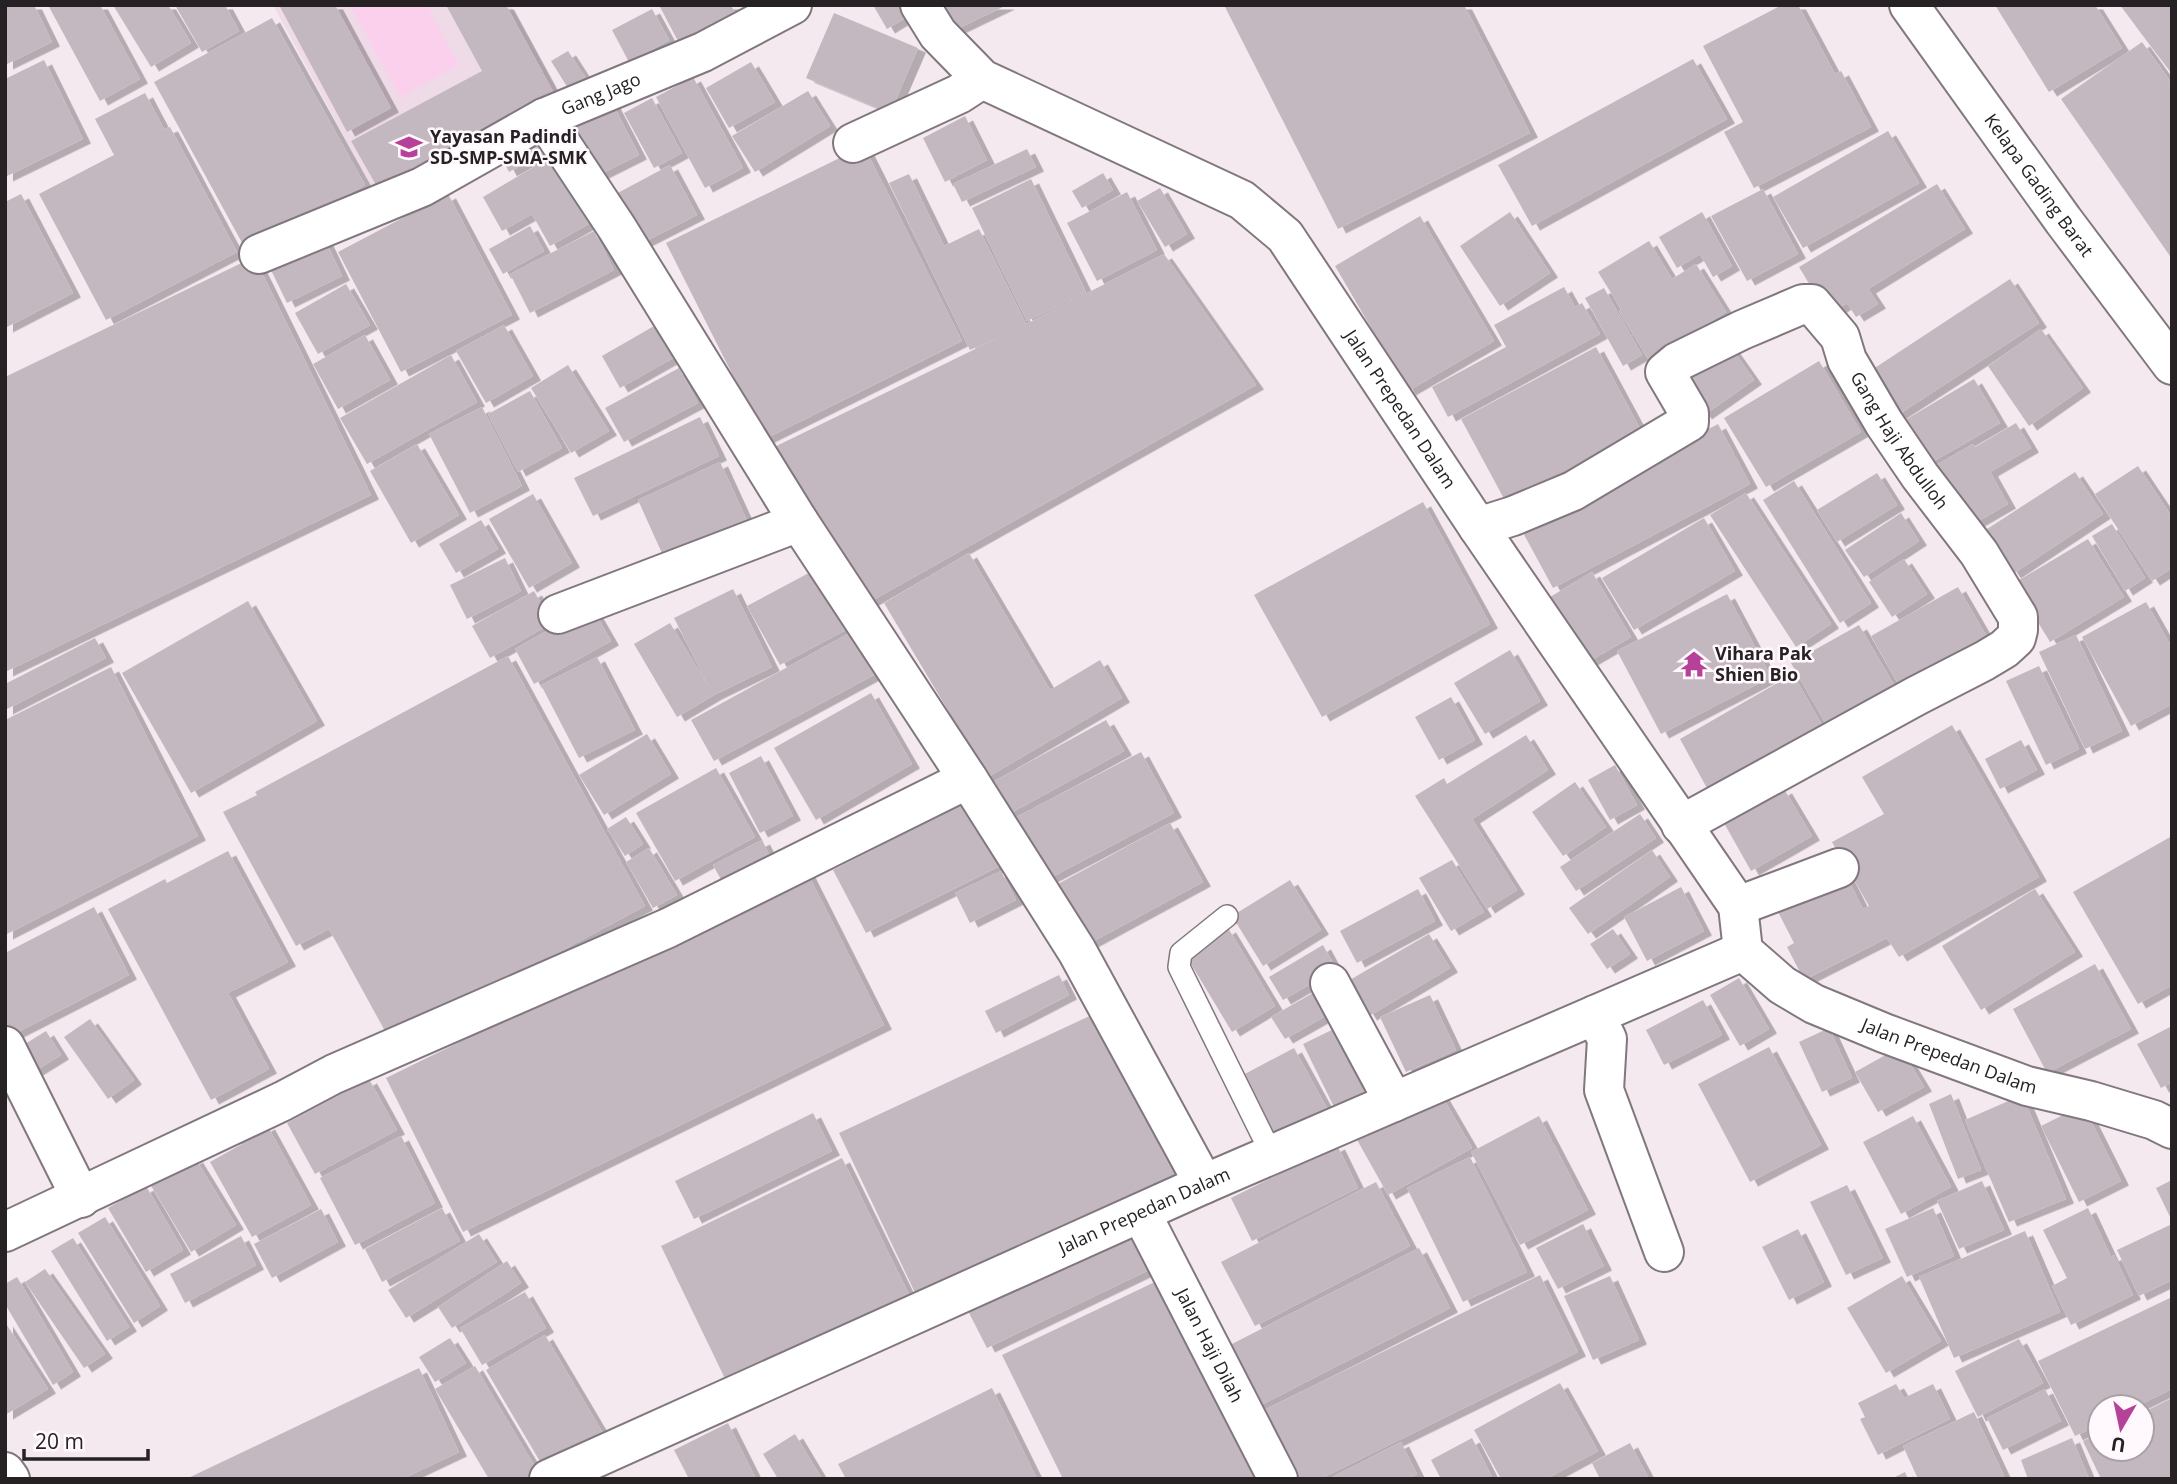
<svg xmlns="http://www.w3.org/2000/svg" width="2177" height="1484" viewBox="0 0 2177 1484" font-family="'Open Sans',sans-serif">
  <defs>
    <filter id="shadow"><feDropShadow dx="8" dy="4.5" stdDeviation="0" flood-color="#0004"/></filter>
  </defs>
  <rect width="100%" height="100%" fill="#f5e9f0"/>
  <!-- built -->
  <path fill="#efdbe8" d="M273,5h237l51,93 -184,99z"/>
  <!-- green -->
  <path fill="#fad0ec" d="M350,5h77l32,60 -59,32z"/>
  <!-- building -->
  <path fill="#c4b8c0" filter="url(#shadow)" d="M5,5h29l18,37 -47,23z
    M48,5h52l40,74 -40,22z
    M113,5h55l23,38 -40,24z
    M175,5h50l14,26 -37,21z
    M279,5h56l56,103 -44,24z
    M446,5h60l50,92 -176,95 -29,-51 131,-70z
    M659,5h72l6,12 -57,28z
    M873,5h32l5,10 -23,14z
    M943,5h64l-52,25z
    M1224,5h240l66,128 -192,96z
    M1782,5h16l37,69 6,-3 30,56 -117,61 -30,-56 19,-10 -40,-76z
    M1995,5h100l27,43 -73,44z
    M2120,5h52v69l-26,-34z
    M652,9l17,31 -40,22 -17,-32z
    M834,13l84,35 -28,65 -84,-35z
    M272,18l93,167 -119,65 -92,-168z
    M2142,42l30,42v175l-111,-160z
    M568,51l20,31 -17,11 -20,-32z
    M1693,59l34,60 -195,107 -34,-61z
    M44,60l39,79 -78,38v-98z
    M751,62l24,40 -46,26 -23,-40z
    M693,77l50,91 -38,20 -49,-91z
    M808,91l22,35 -75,46 -23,-36z
    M145,93l19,36 6,-2 67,125 -131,68 -67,-126 75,-39 -19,-36z
    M652,98l30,55 -28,15 -30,-55z
    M610,99l29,56 -50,25 -28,-56z
    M965,116l22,44 -42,22 -22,-44z
    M543,126l11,21 -45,25 -11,-21z
    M1888,131l31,52 -116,65 -30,-51z
    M864,146l98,195 -197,98 -99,-196z
    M1027,149l9,18 -74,35 -9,-18z
    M554,155l38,67 -42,24 -18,-32 -30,17 -19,-34z
    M670,165l27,50 -57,29 -26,-49z
    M1103,173l10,17 -31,18 -10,-17z
    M909,174l35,72 35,-17 47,95 138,-70 92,131 -392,220 -102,-152 244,-119 -36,16 -81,-167z
    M1031,179l55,113 -59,29 -55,-113z
    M1937,184l28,45 -97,60 10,15 -22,13 -9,-14 -19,12 -29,-48z
    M1160,188l27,46 -22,13 -28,-46z
    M1763,189l35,65 -51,27 -36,-65z
    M1127,192l30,58 -60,31 -30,-58z
    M21,194l52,99 -68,35v-126z
    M448,194l64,121 -111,57 -63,-120z
    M1510,212l40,61 -50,33 -40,-60z
    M1702,212l30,54 -19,11 -13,-23 -23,14 -18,-31z
    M1420,216l74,125 -86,50 -73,-125z
    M530,226l14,25 -41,23 -14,-25z
    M594,231l20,39 -84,43 -20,-39z
    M323,236l19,40 -55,27 -19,-39z
    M1649,241l23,38 24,-15 30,48 -78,47 -29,-48 2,-2 -23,-37z
    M254,257l117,238 -366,177v-295z
    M2010,279l29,44 -146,95 -29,-43z
    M346,284l24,41 -52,29 -23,-41z
    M1564,287l11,20 7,-4 18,31 -152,83 -16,-30 74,-40 -12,-22z
    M1604,288l38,67 -19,11 -38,-68z
    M661,322l19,32 -60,34 -18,-32z
    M504,325l29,51 -47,27 -30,-52z
    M2041,329l42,59 -54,38 -41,-60z
    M365,335l25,45 -52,29 -25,-45z
    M1728,343l26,37 -50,35 -26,-37z
    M1596,347l48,89 -135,72 -48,-89z
    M451,355l26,47 -110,62 -27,-46z
    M1819,361l42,71 -95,55 -42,-69z
    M568,365l41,66 -38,22 -40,-65z
    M679,368l19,35 -74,39 -19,-34z
    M1974,379l26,44 -80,46 -25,-43z
    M530,391l32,57 -44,24 -30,-58z
    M482,407l40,79 -52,27 -41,-79z
    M700,417l19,39 -126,60 -19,-38z
    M2016,423l15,25 -41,24 18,32 -38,22 -35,-60 38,-22 2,3z
    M1718,424l32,60 -197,104 -32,-59z
    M417,444l42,71 -48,28 -41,-72z
    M720,462l28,61 -83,37 -27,-60z
    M2138,466l34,51v51l-20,13 -57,-87z
    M2075,472l28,42 -90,60 -29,-43z
    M1877,473l20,32 -60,37 -20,-32z
    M1794,481l77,122 -31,20 -77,-123z
    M1746,493l85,131 -35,23 -86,-132z
    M533,494l39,69 -43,25 -40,-69z
    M1423,502l67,122 -168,93 -68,-122z
    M1901,513l18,28 -55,36 -19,-27z
    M1704,518l31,53 -101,59 -32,-52z
    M481,520l17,29 -42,24 -17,-29z
    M2112,524l33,54 -20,13 -33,-55z
    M2088,539l36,58 -74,45 -36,-59z
    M969,553l81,137 50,-30 22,38 -139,82 -18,-41 -81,-136z
    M505,558l16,33 -54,28 -17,-34z
    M1904,559l23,35 -35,23 -23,-35z
    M820,567l33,59 -73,39 -33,-59z
    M1592,572l39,65 -43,25 -38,-65z
    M1958,587l30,52 -87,50 -30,-53z
    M733,589l39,78 -58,28 -37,22 -43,-73 36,-21 40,66 -36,-71z
    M534,591l18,32 -62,35 -18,-32z
    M1727,594l44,83 -110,57 -44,-83z
    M248,601l69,120 -126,72 -69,-120z
    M2146,602l26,46v56l-41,22 -49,-89z
    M591,606l20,35 -77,43 -19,-35z
    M1859,625l39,67 -68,39 -39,-68z
    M859,628l24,42 -169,91 -23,-41z
    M2076,635l46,96 -37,18 -46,-97z
    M95,638l11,20 -101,52v-26z
    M1510,650l30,51 -55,33 -31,-51z
    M508,656l137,250 -254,136 -62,-113 -33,17 -73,-134 34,-17 -2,-3z
    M597,657l38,73 -56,28 -38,-73z
    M2039,666l40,83 -33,16 -40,-84z
    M111,667l87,169 -193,99v-215z
    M1793,674l35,62 -114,65 -34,-62z
    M871,693l41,71 -96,56 -42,-72z
    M1451,697l24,43 -36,20 -24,-43z
    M1106,720l18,31 -115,63 -18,-31z
    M1952,725l87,152 -140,80 -12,-19 -83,42 -17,-33 7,-4 -17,-33 69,-35 17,34 6,-3 -37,-64 52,-28 -22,-37z
    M647,734l24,40 -67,41 -25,-40z
    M1526,735l22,35 -76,49 45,71 -30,19 -72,-113 29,-18 3,6z
    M2021,740l16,30 -37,19 -15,-30z
    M1141,752l33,61 -132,69 -33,-61z
    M761,756l32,60 -33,17 -31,-60z
    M1615,765l22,40 -27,15 -22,-40z
    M716,768l39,69 -80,44 -39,-68z
    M1575,782l31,45 -43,29 -31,-44z
    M1784,789l28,47 -61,35 -27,-48z
    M969,801l33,64 -136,68 -33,-63z
    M1640,814l16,24 -80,53 -16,-24z
    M626,817l17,27 -18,12 -18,-27z
    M1170,823l33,59 -124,67 -32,-59z
    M2172,836v149l-34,19 -65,-112z
    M762,840l11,22 -48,25 -12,-22z
    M649,848l28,47 -24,13 -27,-46z
    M1652,850l18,27 -82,57 -19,-26z
    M228,851l60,111 -60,31 41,76 -58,31 -103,-191 57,-30 2,4z
    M1452,860l32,52 -33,19 -32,-53z
    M1001,871l15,29 -46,23 -15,-30z
    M807,872l77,153 -421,207 -77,-154z
    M1290,880l31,50 -58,36 -31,-50z
    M1681,887l23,44 -57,30 -23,-44z
    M1418,889l17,32 -78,42 -17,-32z
    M2035,889l40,63 -94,58 -39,-64z
    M94,907l35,68 -119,61 -5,-9v-74z
    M1228,928l47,78 -43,26 -47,-78z
    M1613,929l17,25 -23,15 -17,-25z
    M1429,934l21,34 -81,48 -21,-35z
    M1323,945l13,24 -53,31 -14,-23z
    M2095,964l36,65 -84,44 -34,-64z
    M1059,975l10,20 -73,38 -11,-22z
    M1739,978l30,51 -29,17 -30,-51z
    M1325,986l13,23 -53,30 -14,-22z
    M1430,995l26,55 -50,22 -26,-55z
    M1703,1000l19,35 -58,30 -18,-35z
    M1096,1013l79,165 -257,121 -79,-166z
    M90,1019l44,61 -26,19 -44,-62z
    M1340,1026l35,72 -37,17 -35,-71z
    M2172,1026v56l-11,6 -24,-44z
    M1829,1028l23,50 -30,14 -23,-50z
    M46,1031l15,24 -29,18 -15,-24z
    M1769,1047l52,98 -71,37 -52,-98z
    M1900,1047l24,40 -46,25 -23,-40z
    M1294,1048l35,64 -53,28 -35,-64z
    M369,1079l28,51 -82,44 -28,-51z
    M1439,1091l33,57 -84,47 -32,-57z
    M1951,1094l30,76 -23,9 -29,-75z
    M2022,1095l44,104 -57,23 -44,-102z
    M2083,1105l38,76 -42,21 -38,-76z
    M813,1113l19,38 -138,68 -19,-38z
    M1539,1116l49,94 -68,35 -49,-93z
    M1913,1116l38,71 -50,27 -38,-72z
    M267,1125l44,80 -59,32 -42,-75 32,-18 -2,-4z
    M401,1136l34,67 -80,42 -35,-67z
    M1337,1145l21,43 -106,53 -21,-43z
    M1470,1157l57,115 -64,30 -56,-114z
    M195,1158l41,67 -45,27 -41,-68z
    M842,1158l70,143 -182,88 -69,-143z
    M2172,1180v41l-16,-33z
    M1982,1181l22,49 -45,19 -22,-48z
    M1376,1182l34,64 -155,80 -34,-64z
    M1847,1185l36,73 -37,17 -36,-73z
    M146,1186l37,64 -37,22 -38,-64z
    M442,1208l18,33 -78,41 -17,-33z
    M1933,1208l21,48 -47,21 -22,-48z
    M2088,1208l23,49 3,-2 19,40 -62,30 -19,-39 15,-8 -24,-48z
    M321,1209l17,33 -66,36 -18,-34z
    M105,1217l55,89 -26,17 -56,-90z
    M1583,1224l21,42 -46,23 -22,-41z
    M2172,1224v56l-33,16 -22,-46z
    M1798,1229l26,53 -35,18 -27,-53z
    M2025,1231l35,81 -106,46 -35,-81z
    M1131,1233l18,37 -162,78 -19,-37z
    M479,1234l18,28 -91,56 -18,-28z
    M241,1236l15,29 -71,38 -15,-29z
    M73,1238l56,89 -22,14 -56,-90z
    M1419,1248l31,60 -193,99 -31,-60z
    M507,1261l14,22 -69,45 -14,-21z
    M45,1269l60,85 -21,14 -59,-86z
    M1540,1275l38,77 -258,127h-24l-34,-68z
    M1610,1276l29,64 -46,20 -29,-64z
    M1902,1276l39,65 -55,32 -39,-65z
    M17,1277l56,95 -20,13 -48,-81v-20z
    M1159,1280l97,199h-193l-61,-124z
    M525,1292l21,36 -64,37 -22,-37z
    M2172,1297v92l-37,18h-35v17l-25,12 -37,-75z
    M5,1322l43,67 -43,26z
    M545,1335l59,100 -59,35 -59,-100z
    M450,1338l16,25 -31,19 -16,-25z
    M2019,1339l24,44 -65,34 -23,-46z
    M475,1366l63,106 -12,7h-37l-54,-90z
    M419,1368l40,84 -57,27h-216z
    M1560,1383l38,68 -52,28h-45l-27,-49z
    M1896,1384l8,14 29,-14 17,35 -72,36 -18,-36 5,-2 -7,-14z
    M992,1388l45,91h-191l-8,-15z
    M2045,1389l16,32 -58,29 -16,-32z
    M2172,1398v81h-71l-18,-38 17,-8v16h42v-36z
    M1974,1412l30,64 -5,3h-81l-15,-33z
    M728,1423l28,56h-67l-15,-29z
    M795,1434l27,45h-44l-15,-25z
    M1472,1438l21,41h-52l-10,-19z
    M2072,1438l17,41h-61l-7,-19z
    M1401,1442l16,32 -9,5h-79z
    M1630,1443l19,36h-49l-8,-16z
    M1905,1472l3,7h-17z"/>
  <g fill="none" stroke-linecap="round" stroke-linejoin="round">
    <!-- lane casing -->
    <g stroke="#81777e" stroke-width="24">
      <path id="lane" d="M1227,916l-46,37 -2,14 93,188"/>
    </g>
    <!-- street casing -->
    <g stroke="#81777e" stroke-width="42">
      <g id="street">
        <path id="s1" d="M920,5l18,29 44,45 260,121 43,36 193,291 260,379 5,45 39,34 32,19 70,29 143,53 64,15 63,19 18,9"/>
        <path id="s2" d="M1909,5l154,215 109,145"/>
        <path d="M544,118l73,110 182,294 169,257 109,172 127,233"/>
        <path d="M853,143l106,-49 23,-15"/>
        <path id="s3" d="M259,254l163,-67 122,-69 159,-66 89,-47"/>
        <path id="s4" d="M1478,527l35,-11 60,-25 116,-69v-9l-24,-41 12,-10 65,-32 61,-26h9l28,33 7,23 37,63 36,53 59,77 39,64v13l-2,8 -12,11 -20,12 -68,35 -235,129"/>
        <path d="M558,614l241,-92"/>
        <path d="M1738,906l101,-38"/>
        <path d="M1330,983l64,119"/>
        <path d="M1595,1015l12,24 -3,51 60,162"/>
        <path d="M5,1046l76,152"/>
        <path id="s5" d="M1141,1213l137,266"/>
        <path d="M5,1232l278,-131 51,-27 334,-146 300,-149"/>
        <path id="s6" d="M549,1479l655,-295 539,-233"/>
      </g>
    </g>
    <!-- secondary casing -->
    <g stroke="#81777e" stroke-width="42">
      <path id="secondary" d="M5,1472l5,7"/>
    </g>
    <!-- lane -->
    <use href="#lane" stroke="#fff" stroke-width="21"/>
    <!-- street -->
    <use href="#street" stroke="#fff" stroke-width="38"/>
    <!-- secondary -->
    <use href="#secondary" stroke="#fff" stroke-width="38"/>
  </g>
  <!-- icons -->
  <defs>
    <g id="school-bare" transform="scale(2.1)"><path d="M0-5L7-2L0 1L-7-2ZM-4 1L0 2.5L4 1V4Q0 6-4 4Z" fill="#b64199" stroke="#fff8fc" stroke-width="2.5" paint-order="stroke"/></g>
    <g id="temple-bare" transform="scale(2.1)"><path d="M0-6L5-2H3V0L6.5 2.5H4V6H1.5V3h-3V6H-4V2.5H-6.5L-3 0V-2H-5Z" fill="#b64199" stroke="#fff8fc" stroke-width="2.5" paint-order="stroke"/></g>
  </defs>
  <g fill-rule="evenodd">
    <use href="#school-bare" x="409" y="147"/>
    <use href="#temple-bare" x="1694" y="664"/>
  </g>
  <g text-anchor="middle" stroke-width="5" stroke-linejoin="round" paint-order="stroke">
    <!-- street labels -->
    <g font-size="18" fill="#262224" stroke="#fff8fc">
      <text dy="6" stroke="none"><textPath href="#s3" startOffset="378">Gang Jago</textPath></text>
      <text dy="6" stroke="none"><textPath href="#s2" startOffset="222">Kelapa Gading Barat</textPath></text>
      <text dy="6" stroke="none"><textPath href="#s1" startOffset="648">Jalan Prepedan Dalam</textPath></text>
      <text dy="6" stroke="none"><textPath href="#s4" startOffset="620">Gang Haji Abdulloh</textPath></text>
      <text dy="6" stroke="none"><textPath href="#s1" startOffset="1528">Jalan Prepedan Dalam</textPath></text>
      <text dy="6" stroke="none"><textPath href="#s6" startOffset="653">Jalan Prepedan Dalam</textPath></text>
      <text dy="6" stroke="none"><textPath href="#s5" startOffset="149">Jalan Haji Dilah</textPath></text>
    </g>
    <!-- poi labels -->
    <g font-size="18" font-weight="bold" fill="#262224" stroke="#fff8fc" text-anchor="start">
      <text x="430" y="143">Yayasan Padindi<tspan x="430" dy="21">SD-SMP-SMA-SMK</tspan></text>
      <text x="1715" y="660">Vihara Pak<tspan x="1715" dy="21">Shien Bio</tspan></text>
    </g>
  </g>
  <!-- border -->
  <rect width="2177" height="1484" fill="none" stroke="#262224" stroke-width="14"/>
  <!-- north arrow -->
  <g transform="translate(2121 1428) rotate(189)"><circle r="33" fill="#fff8fc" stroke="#a8a2a6" stroke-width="2"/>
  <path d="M0-5L12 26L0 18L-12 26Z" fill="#b64199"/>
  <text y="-10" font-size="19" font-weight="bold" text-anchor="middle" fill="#262224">U</text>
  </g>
  <!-- scale -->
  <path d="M24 1449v10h124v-10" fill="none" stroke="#262224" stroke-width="3.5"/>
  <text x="35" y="1449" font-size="21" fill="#262224" stroke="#fff8fc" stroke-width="5" paint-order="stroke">20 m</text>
</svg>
